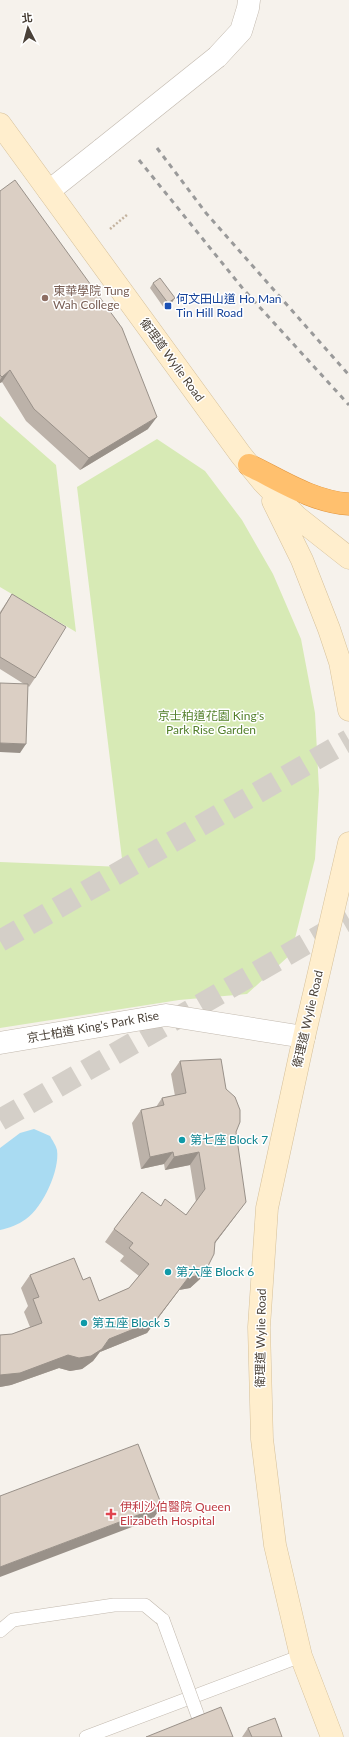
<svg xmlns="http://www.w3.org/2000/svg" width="349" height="1737" viewBox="0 0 349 1737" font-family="Lato,'Noto Sans TC',sans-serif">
  <rect width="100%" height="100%" fill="#f6f2ec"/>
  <!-- green -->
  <path fill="#d7eab5" d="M0,416l56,49 20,167 -76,-45z
    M157,439l48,32 37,49 31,54 28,65 14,74 4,77 -4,69 -24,95 -44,40 -68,6 -179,28v-166l123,5 -46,-380z"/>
  <!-- water -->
  <path fill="#a9dbf2" d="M34,1129l16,7c2,4 6,9 7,14 3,20 -14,57 -31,69 -8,6 -17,9 -26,11v-82l20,-15z"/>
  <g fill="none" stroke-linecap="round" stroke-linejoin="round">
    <!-- highway-tunnel -->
    <path stroke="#d4cfc8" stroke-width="22" stroke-dasharray="22 11" stroke-linecap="butt" d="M0,941l349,-201
      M0,1120l349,-201"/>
    <!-- lane casing -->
    <g stroke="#c2b9ae" stroke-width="14">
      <path id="lane" d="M0,1631l13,-11 101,-15h31l18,15
        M86,1737l215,-81"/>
    </g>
    <!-- street casing -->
    <g stroke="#c2b9ae" stroke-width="23">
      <path id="street" d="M217,57l24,-26 7,-23 1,-8
        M49,191l53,-42
        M0,1043l166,-28 138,22"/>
    </g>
    <!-- secondary casing -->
    <g stroke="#d6c19b" stroke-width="23">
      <path id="secondary" d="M0,124l241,331 22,27 34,35 52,41
        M273,501l29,59 27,69 11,33 9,48
        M332,1737l-31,-81 -26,-111 -13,-106 -3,-112 8,-119 37,-171 45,-194"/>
    </g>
    <!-- highway casing -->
    <g stroke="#e0933c" stroke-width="23">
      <path id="highway" d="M249,465c31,15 64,37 100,39"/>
    </g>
    <!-- path -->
    <path stroke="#c4b39f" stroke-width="2.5" stroke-dasharray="2 2" stroke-linecap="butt" d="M110,229l18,-15"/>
    <!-- lane -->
    <use href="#lane" stroke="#fff" stroke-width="13"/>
    <!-- street -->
    <use href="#street" stroke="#fff" stroke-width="22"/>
    <!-- secondary -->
    <use href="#secondary" stroke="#ffeecd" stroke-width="22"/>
    <!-- highway -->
    <use href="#highway" stroke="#ffc06e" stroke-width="22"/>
    <!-- rail -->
    <path stroke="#9a9a9a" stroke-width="3" stroke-dasharray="5 5" stroke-linecap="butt" d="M157,148l49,65 143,162
      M139,160l105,130 105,115"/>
    <!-- lane-bridge casing -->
    <g stroke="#c2b9ae" stroke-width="14" stroke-linecap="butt">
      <path id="lane-bridge" d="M163,1620l40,110"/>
    </g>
    <!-- street-bridge casing -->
    <g stroke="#c2b9ae" stroke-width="23" stroke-linecap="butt">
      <path id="street-bridge" d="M102,149l115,-92"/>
    </g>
    <!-- lane-bridge -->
    <use href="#lane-bridge" stroke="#fff" stroke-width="13"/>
    <!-- street-bridge -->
    <use href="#street-bridge" stroke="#fff" stroke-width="22"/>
  </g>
  <!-- wall -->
  <path fill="#bcb2a9" d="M0,191l148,238 -68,41 -54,-49 -24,-39 -2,1z
    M153,283l18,21 -7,4 -14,-20z
    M12,594l23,84 -6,9 -1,-1 -8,67 4,-69 -24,-15v-57z
    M180,1061l46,28 10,43 1,82 -22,29 -7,23 -8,13 -10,9 -11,2 -32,43 -47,19 -7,9 -11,8 -12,2 -11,-3 -48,17 -11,2v-52l12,-1 18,-7 -6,-15 4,-6 -7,-18 9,-13 53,5 16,21 30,-13 10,-12 -19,-15 4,-5 -19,-14 9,-13 47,-23 25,9 10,-13 -6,-37 -25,5 -1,-6 -23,5 -9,-46 9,-13 15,-3 6,-9 13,-2 -4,-22z
    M248,1728l34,9h-40z"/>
  <!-- shaded-wall -->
  <path fill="#999189" d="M175,298l-4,6 -7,4 4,-5z
    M10,370l-8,12 -2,1v-3l2,-3z
    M157,417l-9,12 -68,41 9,-12z
    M0,743l26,1 -6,9 -20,-1z
    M173,1152l-9,12 -23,5 9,-12z
    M199,1152l-9,13 -25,5 9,-13z
    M246,1202l-9,12 -31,41 9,-13z
    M208,1266l-8,13 -10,9 -11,2 -32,43 -47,19 9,-13 79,-61z
    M102,1349l-9,12 -11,8 -12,2 -11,-3 -48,17 -11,2v-12l68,-20z
    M162,1506l-9,13 -153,58v-10z"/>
  <!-- building -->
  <path fill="#dbcfc4" stroke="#999189" d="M15,180l107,148 35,89 -68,41 -55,-49 -24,-39 -8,7 -2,-2v-184z
    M160,278l15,20 -7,5 -15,-20z
    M12,594l54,33 -31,51 -35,-21v-43z
    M0,683l28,1 -2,60 -26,-1z
    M221,1059l5,30 9,8 5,13v12l-4,10 10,70 -31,40 -1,12 -6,12 -9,9 -11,3 -32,42 -47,19 -7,10 -11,7 -12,2 -11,-3 -48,18 -20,2v-40l12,-1 30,-11 -9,-24 6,-2 -9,-22 44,-17 9,22 7,-3 9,24 30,-13 20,-24 -20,-16 4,-5 -19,-14 28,-37 19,14 4,-7 21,16 19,-26 -6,-37 -25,5 -1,-5 -23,5 -9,-47 23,-5 -2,-7 24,-5 -6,-32z
    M138,1444l24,62 -162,61v-71z
    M221,1707l12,30h-87z
    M275,1718l7,19h-30l-4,-9z"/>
  <!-- markers -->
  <circle fill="#8d6e63" stroke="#fff" stroke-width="1.5" cx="45" cy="298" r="4"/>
  <rect fill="#1a4fb4" stroke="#fff" stroke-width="1.5" x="164" y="302" width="8" height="8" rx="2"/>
  <g fill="#0f9aa8" stroke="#fff" stroke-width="1.5">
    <circle cx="182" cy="1140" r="4"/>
    <circle cx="168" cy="1272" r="4"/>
    <circle cx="84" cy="1323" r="4"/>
  </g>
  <path fill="#e0444e" stroke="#fff" stroke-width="1.5" d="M109 1508h4v4h4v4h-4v4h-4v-4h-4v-4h4z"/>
  <g text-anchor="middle" stroke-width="3" stroke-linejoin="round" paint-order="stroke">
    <!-- education labels -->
    <g font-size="12" fill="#785e54" stroke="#fff" text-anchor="start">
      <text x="53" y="295">東華學院 Tung<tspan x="53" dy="14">Wah College</tspan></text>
    </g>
    <!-- transit labels -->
    <g font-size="12" fill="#164399" stroke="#fff" text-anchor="start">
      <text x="176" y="303">何文田山道 Ho Man<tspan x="176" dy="14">Tin Hill Road</tspan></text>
    </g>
    <!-- street labels -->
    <g font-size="12" fill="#4b4239" stroke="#fff">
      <text transform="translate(172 360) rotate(54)" y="4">衛理道 Wylie Road</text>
      <text transform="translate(308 1019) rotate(-77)" y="4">衛理道 Wylie Road</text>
      <text transform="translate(93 1027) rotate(-10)" y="4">京士柏道 King's Park Rise</text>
      <text transform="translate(261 1338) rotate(-89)" y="4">衛理道 Wylie Road</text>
    </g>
    <!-- park labels -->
    <g font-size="12" fill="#527f2a" stroke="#fff">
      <text x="211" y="720">京士柏道花園 King's<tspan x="211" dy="14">Park Rise Garden</tspan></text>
    </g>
    <!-- culture labels -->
    <g font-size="12" fill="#0d838f" stroke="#fff" text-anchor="start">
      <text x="190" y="1144">第七座 Block 7</text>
      <text x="176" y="1276">第六座 Block 6</text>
      <text x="92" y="1327">第五座 Block 5</text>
    </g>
    <!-- health labels -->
    <g font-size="12" fill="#be3a42" stroke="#fff" text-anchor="start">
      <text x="120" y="1511">伊利沙伯醫院 Queen<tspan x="120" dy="14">Elizabeth Hospital</tspan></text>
    </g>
  </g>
  <!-- north arrow -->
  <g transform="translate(28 28) rotate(354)" stroke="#ffffff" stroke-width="3" paint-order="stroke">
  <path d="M0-3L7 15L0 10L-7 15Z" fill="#4b4239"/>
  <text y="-6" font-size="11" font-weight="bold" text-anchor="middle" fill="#4b4239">北</text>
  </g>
</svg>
